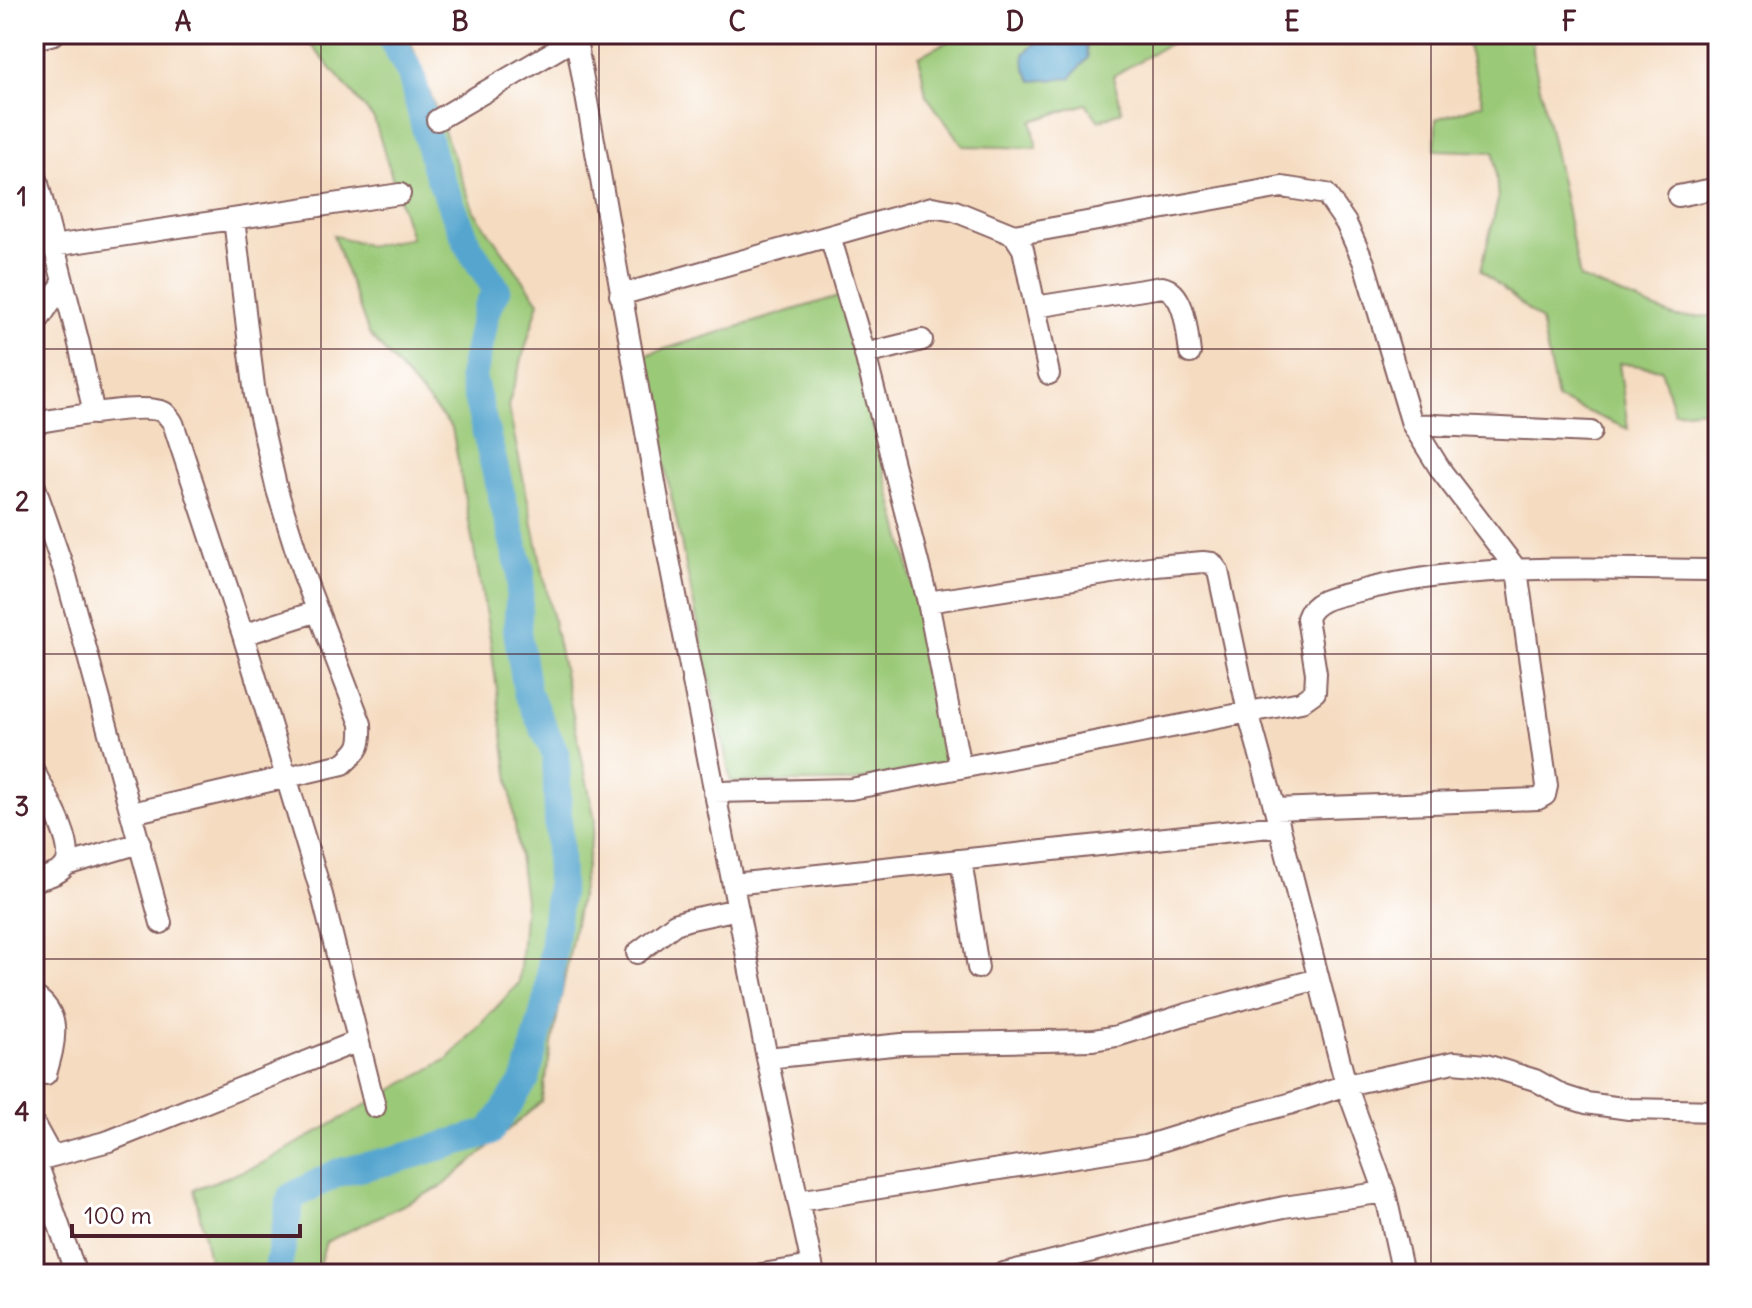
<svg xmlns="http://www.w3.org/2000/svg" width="1752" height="1308" viewBox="0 0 1752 1308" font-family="Delius,sans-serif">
  <rect width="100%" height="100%" fill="#fff"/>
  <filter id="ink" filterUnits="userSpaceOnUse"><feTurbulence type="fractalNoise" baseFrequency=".0125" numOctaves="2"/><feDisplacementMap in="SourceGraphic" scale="16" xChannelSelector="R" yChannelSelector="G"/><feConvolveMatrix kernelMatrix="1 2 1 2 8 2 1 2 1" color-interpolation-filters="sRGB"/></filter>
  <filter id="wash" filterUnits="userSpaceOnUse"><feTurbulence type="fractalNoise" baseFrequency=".006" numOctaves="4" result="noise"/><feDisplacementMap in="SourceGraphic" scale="32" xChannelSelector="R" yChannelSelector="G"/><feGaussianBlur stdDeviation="1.8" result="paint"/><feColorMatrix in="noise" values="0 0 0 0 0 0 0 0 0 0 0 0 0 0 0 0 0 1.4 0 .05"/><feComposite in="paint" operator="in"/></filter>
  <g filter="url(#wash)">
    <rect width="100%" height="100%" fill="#f5dcc1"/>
    <!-- green -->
    <path fill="#9ac977" stroke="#727451" stroke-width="2" d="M302,34h106l66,177 65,91 -31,104 87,414 -54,282 -98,84 -117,56 -10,32h-104l-18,-85 63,-23 192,-108 70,-75 6,-83 -35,-262 -38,-210 -83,-94 -36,-99 37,11 41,-8 -37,-119z
      M962,34h217l2,3 -68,39 9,35 -23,10 -13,-17 -54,17 5,27 -74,-2 -37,-51 -7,-39z
      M1465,34h68l-1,17 29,131 19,96 96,39 42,-1v92l-44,4 -13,-43 -42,-6 9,66 -71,-30 -16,-78 -60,-51 17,-70 -4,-48 -59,-2 1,-31 47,-15z
      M839,296l67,258 43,208 -98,20h-120l-89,-426z"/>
    <!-- water -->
    <path fill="#55a5cf" stroke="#50627d" stroke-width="2" d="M1045,34h32l8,4 3,20 -18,20 -38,3 -7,-13 -1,-14z"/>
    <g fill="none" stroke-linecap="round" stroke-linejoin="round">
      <!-- river -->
      <path stroke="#55a5cf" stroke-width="28" d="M277,1274l14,-77 46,-24 64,-15 89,-26 36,-54 22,-83 12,-111 -4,-129 -29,-63 -10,-61 4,-58 -49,-196 14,-66 11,-21 -28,-43 -34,-81 -24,-92 -22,-40"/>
    </g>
  </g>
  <g filter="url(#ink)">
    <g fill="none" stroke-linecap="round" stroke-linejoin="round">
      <!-- minor casing -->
      <g stroke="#866160" stroke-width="24">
        <path id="minor" d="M575,34l90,505 102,519 47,216
          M34,39l20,-5
          M437,120l138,-81 2,-5
          M34,168l45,176 15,70
          M1678,196l40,-8
          M1014,235l9,14 26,125
          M830,236l35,118 63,248 32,165
          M53,246l347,-52
          M620,295l312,-88 23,4 59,24 268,-48 44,7 20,29 18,40 48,161 30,48 75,98 30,216 -2,9 -7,4 -263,10
          M1035,307l127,-20c24,5 25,46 28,66
          M34,327l29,-44
          M865,354l57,-14
          M34,423c24,-4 113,-22 131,-10 1,1 8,9 8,10l70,212 79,260 53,212
          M1412,424l179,8
          M34,484l32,92 95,347
          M928,602l228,-36 47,-4 9,1 6,8 30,141 27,97 71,276 39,107 18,82
          M243,635l75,-24
          M34,771c10,20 42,72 32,93 -5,11 -22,13 -32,17
          M714,792l137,-3 450,-87 14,-10 1,-19 -9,-55c7,-20 33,-22 52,-27 116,-30 240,-22 359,-21
          M132,813l211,-49c17,-15 19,-18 18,-40l-58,-151 -26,-83 -22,-95 -21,-176
          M961,860l17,108
          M66,865l74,-22
          M733,884l546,-58
          M637,953l38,-29 12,-4 51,-11
          M34,996c30,18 20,50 12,78
          M767,1058l135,-14 191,-4 24,-4 70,-22 131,-35
          M34,1124l17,31
          M36,1160l40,114
          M34,1161l75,-20 249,-100
          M798,1201l347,-55 94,-29 50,-13 57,-19 108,-23 32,3 49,15 29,16 22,7 43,6 89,2
          M762,1274l50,-8
          M1000,1274l186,-46 98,-21 101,-15"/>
      </g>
      <!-- minor -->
      <use href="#minor" stroke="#fff" stroke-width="20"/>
    </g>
  </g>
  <!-- grid -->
  <path fill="none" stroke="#4a1f2b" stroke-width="2" stroke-opacity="0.55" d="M321,34v1240M599,34v1240M876,34v1240M1153,34v1240M1431,34v1240M34,349h1684M34,654h1684M34,959h1684"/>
  <!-- margin -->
  <rect width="1752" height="1308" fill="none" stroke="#fff" stroke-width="88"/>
  <!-- scale -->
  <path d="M72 1224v12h228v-12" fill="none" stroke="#4a1f2b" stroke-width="4"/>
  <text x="84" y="1224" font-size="24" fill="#4a1f2b" stroke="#ffffff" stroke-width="6" paint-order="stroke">100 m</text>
  <rect x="44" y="44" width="1664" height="1220" fill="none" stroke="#4a1f2b" stroke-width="3"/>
  <g font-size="26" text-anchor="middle" font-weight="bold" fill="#4a1f2b">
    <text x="183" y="31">A</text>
    <text x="460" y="31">B</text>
    <text x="737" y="31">C</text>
    <text x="1015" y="31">D</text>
    <text x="1292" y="31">E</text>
    <text x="1569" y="31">F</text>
    <text x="22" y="206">1</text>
    <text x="22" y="511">2</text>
    <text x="22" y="816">3</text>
    <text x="22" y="1121">4</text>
  </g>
</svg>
